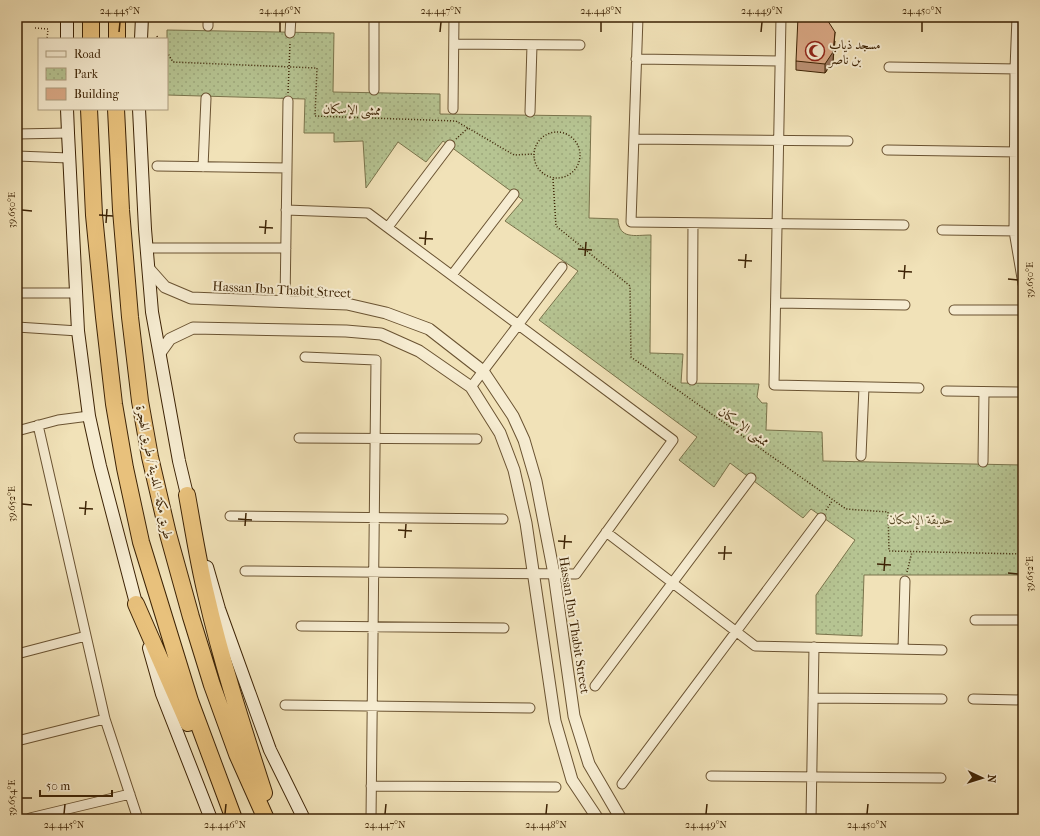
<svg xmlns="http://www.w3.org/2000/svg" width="1040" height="836" viewBox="0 0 1040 836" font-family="'IM FELL French Canon',Amiri,serif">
  <defs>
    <pattern id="park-dots" width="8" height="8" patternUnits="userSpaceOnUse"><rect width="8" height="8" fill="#b6c492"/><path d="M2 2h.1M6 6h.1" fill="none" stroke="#9da87c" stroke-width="1.8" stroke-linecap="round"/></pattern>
  </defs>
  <rect width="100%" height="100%" fill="#f1e2b8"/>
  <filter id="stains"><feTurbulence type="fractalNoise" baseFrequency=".005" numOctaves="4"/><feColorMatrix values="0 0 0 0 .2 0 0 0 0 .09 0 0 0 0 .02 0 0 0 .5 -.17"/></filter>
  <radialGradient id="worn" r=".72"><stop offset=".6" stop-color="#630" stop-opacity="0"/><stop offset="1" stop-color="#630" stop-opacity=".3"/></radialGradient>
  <!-- park -->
  <path fill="url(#park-dots)" stroke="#7a744c" d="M167,30l167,3 -1,59 107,2v20l151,2 -2,102 29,1c1,21 17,16 33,16l-1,118 33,1 -2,29 78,1 -2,13 5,6h5l-1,27 56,2 1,29 199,4v58h1v52h-159l-2,61 -46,-2v-39l39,-55 -44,-31 -8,9 -73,-55 -16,24 -35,-27 18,-23 -158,-117 39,-49 -73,-50 18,-21 -80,-59 -17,21 -28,-20 -32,46 -3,-47 -29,1v-9h-30l1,-34 -138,-4z"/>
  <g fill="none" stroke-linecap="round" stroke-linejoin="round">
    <!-- minor casing -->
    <g stroke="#6a5332" stroke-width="11">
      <path id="minor" d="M638,17l-7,205 273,3
        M781,17l-7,368 145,3
        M1017,17l-2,52 -1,162 9,53
        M208,26v-9
        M290,33l1,-16
        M454,44l126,1
        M636,59l144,2
        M889,67l134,2
        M374,90v-73
        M453,109l1,-92
        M530,112l2,-67
        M17,134l51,-1
        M634,139l214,2
        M887,150l136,2
        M17,156l52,2
        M157,166l130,2
        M203,167l3,-69
        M388,227l62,-82
        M942,230l81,1
        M147,248h139
        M452,275l62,-81
        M17,293h59
        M285,302l3,-201
        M776,303l129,2
        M954,310h69
        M17,327l61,4
        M305,357l71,3 -5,459
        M692,380l1,-157
        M471,387l91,-120
        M946,391l77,1
        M38,425l67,294 33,100
        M17,431l41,-11 31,-4
        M299,438l178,1
        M861,456l3,-69
        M983,462l1,-70
        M230,516l273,3
        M606,532l149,114 187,4
        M245,571l331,3 97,-134 -305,-227 -82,-3
        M975,620h48
        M301,626l203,2
        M903,649l2,-68
        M17,654l69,-18
        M595,686l156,-208
        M813,698l129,1
        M973,699l50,1
        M285,705l245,3
        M17,741l88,-22
        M711,776l230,2
        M622,784l199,-266
        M371,786l185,1
        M30,818l100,-24
        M811,819l3,-172"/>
    </g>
    <!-- tertiary casing -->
    <g stroke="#6a5332" stroke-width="13">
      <path id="tertiary" d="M149,269l16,18 26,11 156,6 39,9 43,16 54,42 30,45 11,24 12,41 18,93 20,142 15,48 32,55
        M160,353l10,-14 23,-11 153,3 35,3 38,17 52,36 29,46 14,37 12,53 29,198 17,59 26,39"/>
    </g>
    <!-- secondary casing -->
    <g stroke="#3d2305" stroke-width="14">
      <path id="secondary" d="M67,17v22
        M141,39l1,-22
        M67,109l1,24 10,198 11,85 11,50 38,145
        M139,109l6,120 7,83 27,149 10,42
        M207,567l12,42 51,141 34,69
        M149,648l13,46 49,125"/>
    </g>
    <!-- motorway casing -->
    <g stroke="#3d2305" stroke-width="18">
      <path id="motorway" d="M91,39v-22
        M117,39v-22
        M89,109l5,106 10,102 10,87 11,64 16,74 49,159 44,118
        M116,109l5,101 9,107 10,84 10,56 18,77 23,83 21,68 25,69 29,65
        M187,495c6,33 11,66 19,99 15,66 37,134 58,199
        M136,604l52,119"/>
    </g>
    <!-- path -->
    <path stroke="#3d2305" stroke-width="1.5" stroke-dasharray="1 2" stroke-linecap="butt" d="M35,28l13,1 -1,10
      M157,36l1,3
      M167,52l6,10 144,6 -2,48 141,5 58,34 20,-1
      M288,93l2,-50
      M534 155a23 23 0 1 1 46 0a23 23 0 1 1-46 0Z
      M456,139l12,-11
      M553,179l3,47 74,60 1,71 215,152 42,3 1,39 134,3
      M826,510l7,-10
      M907,572l5,-20"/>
    <!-- minor -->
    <use href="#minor" stroke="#f6ecd1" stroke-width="9"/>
    <!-- tertiary -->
    <use href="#tertiary" stroke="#f6ecd1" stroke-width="11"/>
    <!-- secondary -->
    <use href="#secondary" stroke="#f6ecd1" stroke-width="12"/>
    <!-- motorway -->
    <use href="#motorway" stroke="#e8c17c" stroke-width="16"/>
  </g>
  <!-- wall -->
  <path fill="#bb9173" stroke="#3d2305" d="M835,41l-2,20 -8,12 -29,-3v-9z"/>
  <!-- shaded-wall -->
  <path fill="#99765e" stroke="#3d2305" d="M835,32l-2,29 -8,12v-9z"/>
  <!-- building -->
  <path fill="#daa986" stroke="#3d2305" d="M798,17h17l11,1 9,14 -2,20 -8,12 -29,-3z"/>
  <!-- ticks -->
  <path fill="none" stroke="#3d2305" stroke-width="1.5" d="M119,32l1,-10M280,32v-10M440,32l1,-10M601,32v-10M761,32l1,-10M922,32v-10M22,210l10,1M99,215l14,1M106,223l1,-14M259,227l14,1M265,234l1,-14M419,238l14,1M425,245l1,-14M578,249l14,1M585,256l1,-14M738,260l14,1M745,268l1,-14M898,271l14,1M904,279l1,-14M1008,279l10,1M22,504l10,1M79,508l14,1M85,515l1,-14M238,519l14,1M245,526l1,-13M398,530l14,1M405,538l1,-14M558,541l14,1M564,549l1,-14M718,553h14M724,560l1,-14M877,564l14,1M884,571l1,-14M1008,573l10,1M22,798h10M64,814l1,-10M225,814l1,-10M385,814l1,-10M546,814l1,-10M706,814l1,-10M867,814l1,-10"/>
  <!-- icons -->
  <defs>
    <g id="mosque-ring" transform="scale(1)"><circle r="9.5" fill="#f6ecd1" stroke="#8f2418" stroke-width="1.5"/><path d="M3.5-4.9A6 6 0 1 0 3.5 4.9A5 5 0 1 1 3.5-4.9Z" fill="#8f2418"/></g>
  </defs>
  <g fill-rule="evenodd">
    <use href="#mosque-ring" x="815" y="51"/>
  </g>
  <g text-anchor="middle" stroke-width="4" stroke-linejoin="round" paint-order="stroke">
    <!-- poi labels -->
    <g font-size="13" fill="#3d2305" stroke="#f6ecd1" text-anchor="start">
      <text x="829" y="49">مسجد ذياب<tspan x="829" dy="15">بن ناصر</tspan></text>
    </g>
    <!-- street labels -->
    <g font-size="13" fill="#3d2305" stroke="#f6ecd1">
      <text transform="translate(352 109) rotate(2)" y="5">ممشى الإسكان</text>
      <text transform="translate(282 289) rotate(3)" y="5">Hassan Ibn Thabit Street</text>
      <text transform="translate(744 426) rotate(35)" y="5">ممشى الإسكان</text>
      <text transform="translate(155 472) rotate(78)" y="5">طريق مكة - المدينة / طريق الهجرة</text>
      <text transform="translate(575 625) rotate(81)" y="5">Hassan Ibn Thabit Street</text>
    </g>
    <!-- park labels -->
    <g font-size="13" font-style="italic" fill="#5b4b28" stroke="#f6ecd1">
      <text x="921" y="524">حديقة الإسكان</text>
    </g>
  </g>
  <!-- margin -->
  <rect width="1040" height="836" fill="none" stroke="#f1e2b8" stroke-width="44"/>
  <!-- legend -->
  <rect x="38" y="38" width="130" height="72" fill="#f6ecd1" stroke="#ac9c7f"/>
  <rect x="46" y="51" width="20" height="6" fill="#f6ecd1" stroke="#ac9c7f"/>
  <text x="74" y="58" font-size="12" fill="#3d2305">Road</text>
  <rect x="46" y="68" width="20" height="12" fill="url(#park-dots)" stroke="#ac9c7f"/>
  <text x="74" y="78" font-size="12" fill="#3d2305">Park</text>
  <rect x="46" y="88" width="20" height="12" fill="#daa986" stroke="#ac9c7f"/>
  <text x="74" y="98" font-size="12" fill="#3d2305">Building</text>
  <!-- north arrow -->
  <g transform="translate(982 778) rotate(94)" stroke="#f6ecd1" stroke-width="3" paint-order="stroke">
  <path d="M0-3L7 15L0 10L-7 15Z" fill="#3d2305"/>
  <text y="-6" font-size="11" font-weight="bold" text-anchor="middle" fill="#3d2305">N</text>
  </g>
  <!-- scale -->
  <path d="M40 790v6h72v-6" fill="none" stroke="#3d2305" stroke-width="2"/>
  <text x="46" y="790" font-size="12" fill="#3d2305" stroke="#f6ecd1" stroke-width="3" paint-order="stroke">50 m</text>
  <rect x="22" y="22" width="996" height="792" fill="none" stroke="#3d2305" stroke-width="1.5"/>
  <g font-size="10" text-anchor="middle" fill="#3d2305">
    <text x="120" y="14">24.445°N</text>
    <text x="280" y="14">24.446°N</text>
    <text x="441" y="14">24.447°N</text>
    <text x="601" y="14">24.448°N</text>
    <text x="762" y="14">24.449°N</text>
    <text x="922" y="14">24.450°N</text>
    <text transform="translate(11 210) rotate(-90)" y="4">39.650°E</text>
    <text transform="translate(1029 280) rotate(-90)" y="4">39.650°E</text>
    <text transform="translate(11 504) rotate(-90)" y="4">39.652°E</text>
    <text transform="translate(1029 574) rotate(-90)" y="4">39.652°E</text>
    <text transform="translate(11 798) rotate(-90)" y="4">39.654°E</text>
    <text x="64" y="828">24.445°N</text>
    <text x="225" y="828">24.446°N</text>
    <text x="385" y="828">24.447°N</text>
    <text x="546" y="828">24.448°N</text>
    <text x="706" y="828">24.449°N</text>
    <text x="867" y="828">24.450°N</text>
  </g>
  <rect width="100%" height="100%" filter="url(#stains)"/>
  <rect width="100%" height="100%" fill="url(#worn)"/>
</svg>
